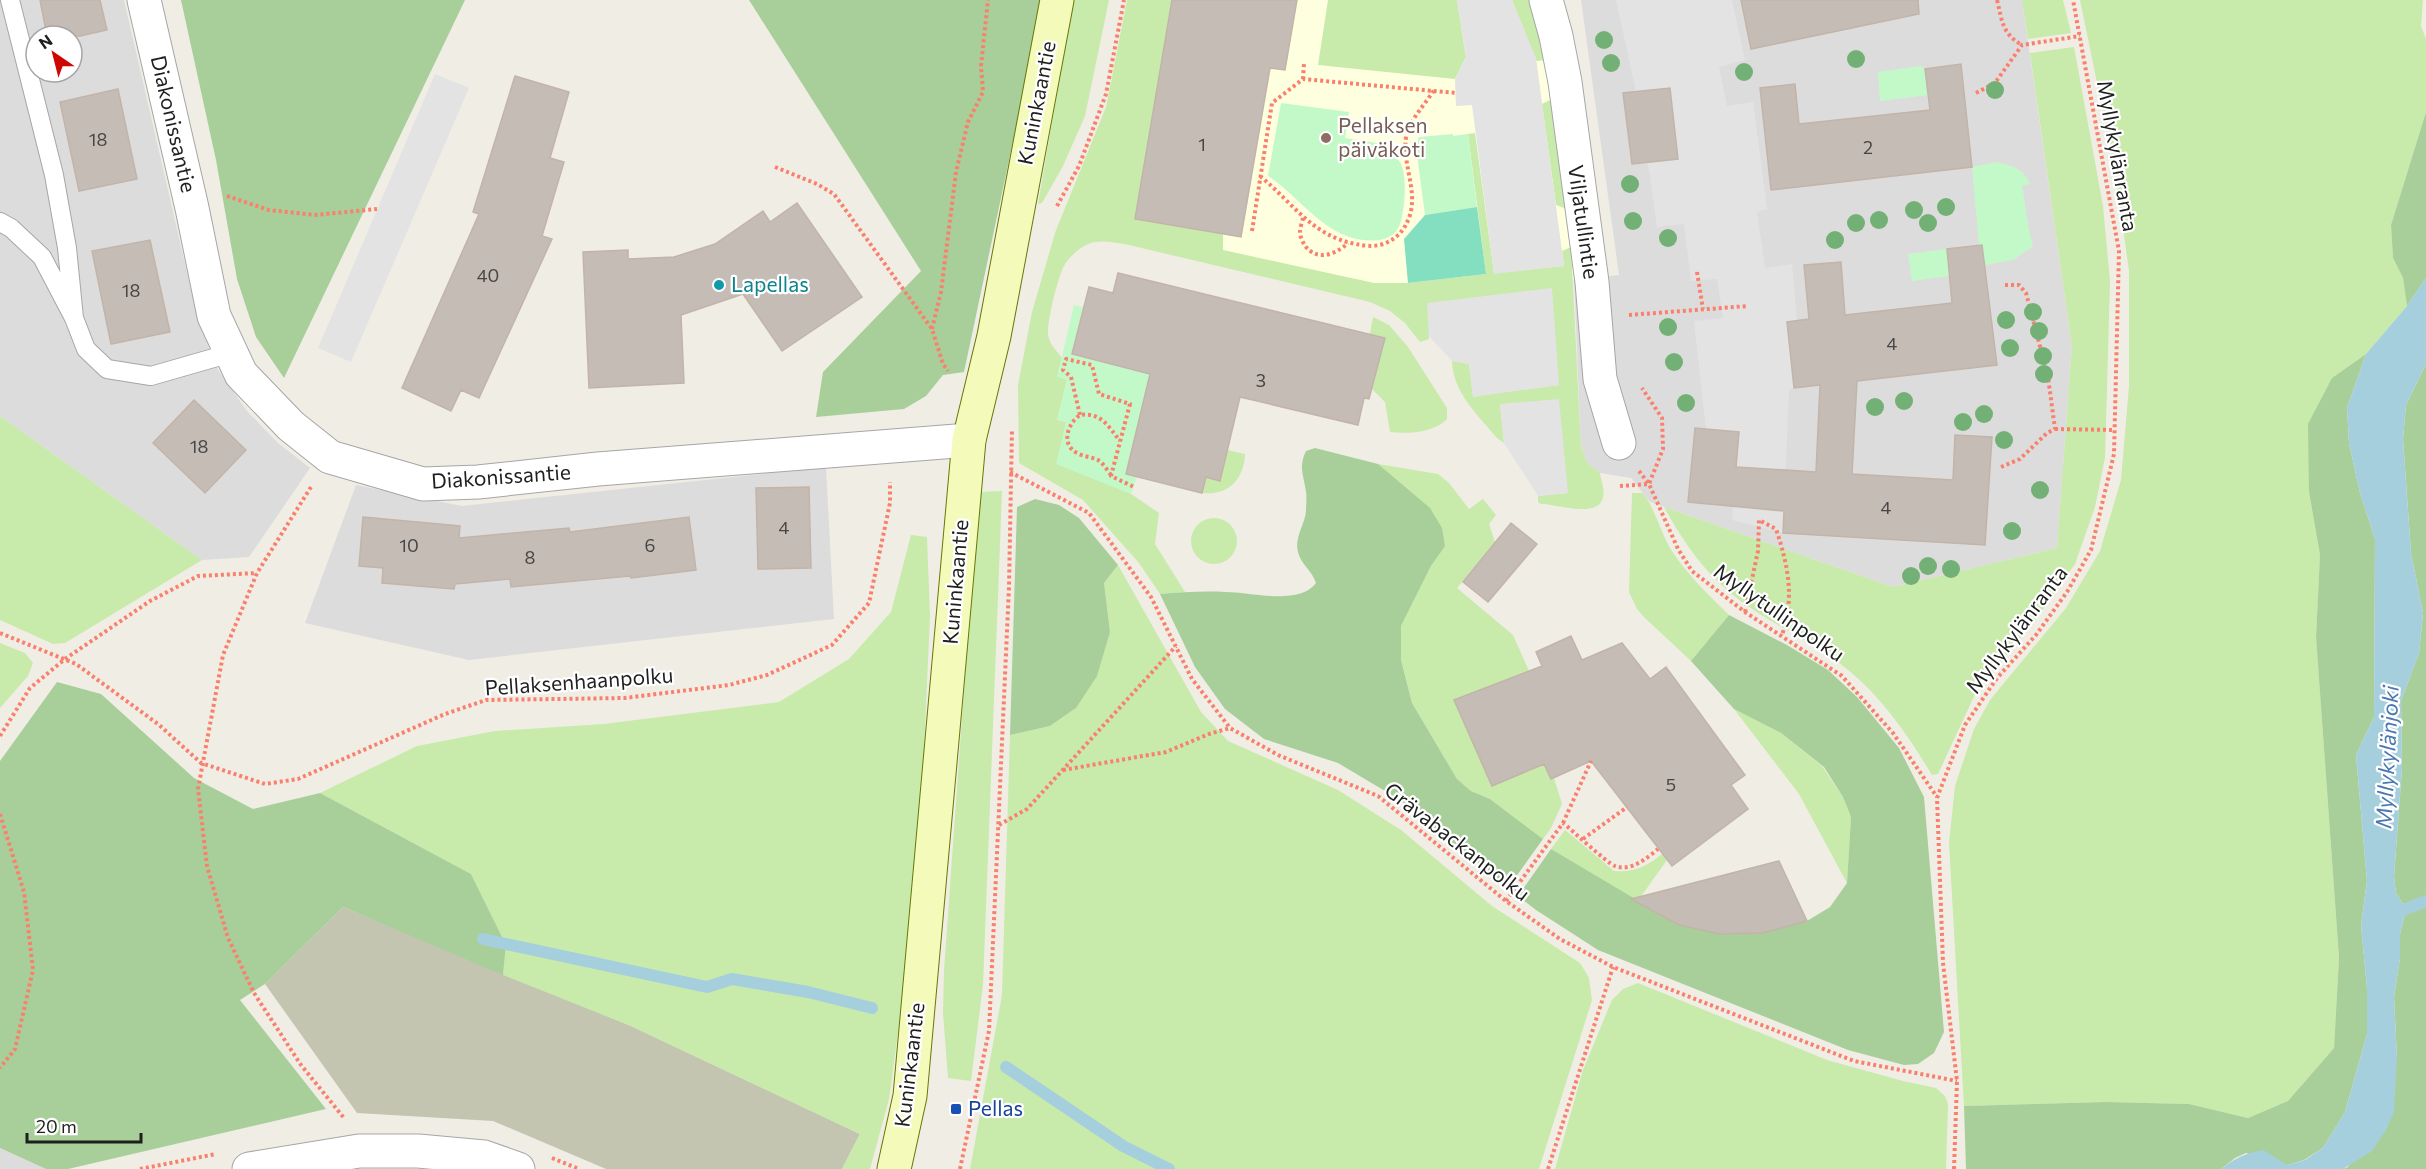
<svg xmlns="http://www.w3.org/2000/svg" width="2426" height="1169" viewBox="0 0 2426 1169" font-family="Commissioner,sans-serif">
  <rect width="100%" height="100%" fill="#f0ede5"/>
  <!-- residential -->
  <path fill="#dddcdc" fill-rule="evenodd" d="M0,0h124l75,324 19,46 29,41 31,32 32,25 -61,89 -47,3 -202,-144zM36,36h36v36h-36z
    M1581,0h441l50,346 -15,202 -164,39 -243,-85 -19,-24 -31,-5 -13,-10 -6,-17 -7,-167 45,-4z
    M826,467l8,152 -365,41 -164,-37 51,-138 106,21z
    M0,1148l46,21h-46z"/>
  <!-- education -->
  <path fill="#feffdf" d="M1127,0h406l13,60 16,108 12,111 -204,18 -296,-69 -18,2 50,-123z"/>
  <!-- construction -->
  <path fill="#c4c5b1" d="M343,907l288,119 229,108 -18,35h-236l-113,-48 -136,-8 -92,-129z"/>
  <!-- grass -->
  <path fill="#c8eaab" d="M1073,0h36l-24,116 -22,50 -21,37 -4,1z
    M1127,0h45l-37,219 88,15v16l151,33h34l78,-9 -18,-140 7,-1 19,140 70,-7 -2,-15 9,-4 10,199 6,17 13,10c1,7 5,17 3,24 -4,23 -49,6 -62,7l-3,-2v-6l29,-3 -67,-89 4,39 -7,-5c-19,-23 -44,-45 -45,-77l17,3 4,32 86,-11 -131,-82 1,36 -9,3 -15,-19 -15,-12 -20,-9 -241,-57c-13,-2 -29,-6 -41,-1 -9,4 -20,14 -24,22 -6,10 -17,56 -16,68 1,10 8,16 14,24l-4,14 9,8 -10,40 9,2 5,47 60,25 28,19 -4,31 30,48 -25,2 -21,-31 -56,-63 -64,-37 -1,-78 14,-73 24,-82 50,-123z
    M1328,0h129l9,57 -11,22 -137,-14z
    M1512,0h21l13,60 -10,1z
    M2022,0h41l8,33 -43,6z
    M2080,0h343l-2,26 5,13v73l-35,113 2,33 10,20 4,28 -41,48 -34,24 -23,114 11,63 -4,82 23,321 -5,90 -46,53 -40,17 -59,-14 -83,-2 -142,4 -15,-263 6,-57 19,-57 16,-29 76,-92 34,-57 21,-71 8,-94v-115l-14,-101z
    M2074,47l29,159 7,75 -5,177 -10,49 -20,57 -42,59 -57,69 -38,82 -6,1c-23,-38 -49,-77 -85,-106 -32,-26 -72,-43 -105,-67 -35,-26 -57,-57 -78,-95l229,80 164,-39 15,-202 -42,-293z
    M1552,99l15,110 -11,-4 -14,-101z
    M1373,317l16,8 19,22 39,61v11c-14,14 -39,15 -57,13l-5,-30 -13,-13 13,-51 -15,-4z
    M0,416l202,144 -137,83 -12,1 -53,-24z
    M1227,450l18,4c-1,25 -16,42 -43,39l4,-16z
    M1378,464l60,10 11,9 20,26 14,-10 13,16 -7,9 6,18 -38,46 56,47 16,36 -75,29 38,85 52,-21 7,15 3,-1 8,26 -11,24 -8,11 -53,-40 -19,-8 -14,-12 -45,-76 -11,-43v-34l30,-60 14,-21z
    M1002,491l-19,494 -12,96 -23,-3 -5,-65 1,-42 34,-479z
    M1632,493h11c12,16 17,37 27,55 16,26 38,46 59,67l-38,46 -47,-44 -7,-8 -8,-17z
    M1191 541a23 23 0 1 1 46 0a23 23 0 1 1-46 0Z
    M911,535l16,2 3,79 -12,270 -29,213 -19,70h-28l18,-35 -229,-108 -128,-51 3,-30 -35,-71 -151,-81 97,-47 78,-15 109,-7 175,-22 70,-43 42,-47z
    M1118,565l83,147 27,29 110,49 63,40 91,76 88,57 9,15 3,22 -53,169h-569l32,-174 8,-260 40,-9 26,-18 34,-76 -6,-49z
    M0,643l25,10 8,10 -5,13 -28,32z
    M1734,709l47,24 41,33 21,31 8,20 -4,66 -48,-89z
    M1565,830l49,41c20,2 33,-5 48,-17l5,6 -30,42 -86,-53z
    M1638,983l189,77 76,21 33,7 9,8 3,8 -2,65h-391l28,-99 29,-70 11,-11z"/>
  <!-- forest -->
  <path fill="#a8cf9a" d="M181,0h284l-181,378 -28,-41 -19,-58 -21,-119z
    M749,0h294l-79,372 -21,3 -17,21 -22,13 -88,8 7,-45 98,-101z
    M2426,112v166l-19,28 -4,-28 -10,-20 -2,-33z
    M2366,354l-19,54 2,35 11,50 15,46 -1,178 -18,38 11,126 -6,44 6,63v46l-22,78 -22,36 -19,12 -17,5 -41,-12 -11,5 -14,11h-255l-2,-63 142,-4 83,2 59,14 40,-17 46,-53 5,-90 -23,-321 4,-82 -11,-63 -1,-68 24,-46z
    M2426,364v805h-83l5,-2 49,-109 -3,-61 6,-39v-24l6,-25 -10,-16 -2,-16 8,-109 -1,-67 18,-48 4,-40 -12,-60 -8,-114 3,-34z
    M1315,448l63,16 52,44 12,20 3,18 -14,20 -30,60v34l11,43 45,76 14,12 19,8 53,40 -35,49 -108,-88 -62,-37 -74,-24 -39,-30 -30,-42 -35,-73c22,-2 44,-3 66,-2 25,0 73,14 90,-9 -4,-13 -15,-18 -18,-31 -4,-14 7,-28 8,-41 0,-6 1,-14 0,-19 -2,-16 -8,-25 0,-41z
    M1035,499l24,6 20,13 39,47 -14,18 6,49 -13,44 -21,32 -26,18 -40,9 7,-228z
    M1729,615l58,30 41,25 29,27 42,51 25,49 20,235 -10,21 -16,11 -14,1 -56,-15 -250,-100 -62,-40 -18,-14 33,-47 128,76 41,9 43,-1 44,-12 23,-14 17,-24 4,-66 -8,-20 -19,-30 -43,-34 -47,-24 -43,-48z
    M57,682l44,12 93,84 59,31 67,-16 151,81 35,71 -3,30 -160,-68 -78,77 -25,16 86,109 -258,60h-22l-46,-21v-387z"/>
  <!-- park -->
  <path fill="#c3f9c9" d="M1921,66l4,3 3,26 -48,6 -2,-29z
    M1281,103l68,9 -4,26 45,7c4,8 11,17 13,25 3,14 2,32 -1,46 -2,13 -8,22 -23,24 -49,6 -75,-40 -111,-64z
    M1453,134v2l15,-2 9,73 -52,8 -9,-68 3,-10z
    M1997,162c16,4 26,6 33,22l-8,2c4,21 5,40 11,60l-20,14 -28,5 -3,-20h-3l-7,-78z
    M1947,249l3,27 -38,5 -4,-27z
    M1074,305l9,2 -11,48 78,19 -24,100 11,3 -6,17 -75,-30 10,-42 -9,-2 10,-40 -10,-3z"/>
  <!-- pitch -->
  <path fill="#83dfbf" d="M1477,207l9,67 -78,9 -4,-44 21,-24z"/>
  <!-- parking -->
  <path fill="#e3e3e3" d="M1457,0h55l24,58 28,208 -70,8 -22,-169 -16,1 -1,-27 11,-22z
    M1616,0h116l13,60 -26,7 8,39 26,-4 14,107 -10,3 8,56 27,-4 5,57 -10,1 7,66 -5,1 -6,144 -51,-13 7,-88 -33,-3 -12,-108 29,-3 -6,-39 -26,2 -7,-57 -27,3 -9,-64 30,-4 -8,-71 -34,4z
    M435,74l34,14 -118,274 -33,-14z
    M1552,288l7,97 -86,12 -4,-33 -17,-3 -23,-25 -2,-33z
    M1559,399l9,94 -30,3 -34,-53 -4,-39z"/>
  <!-- water -->
  <path fill="#a6cfdd" d="M2426,278v86l-20,41 -3,34 8,114 12,60 -4,40 -18,48 1,67 -8,109 2,16 10,16 -6,25v24l-6,39 3,61 -3,54 -8,18 -14,21 -29,18h-122c14,-11 25,-16 42,-19l24,15 18,-5 18,-12 22,-36 22,-78v-46l-6,-63 6,-44 -11,-126 18,-38 1,-178 -15,-46 -11,-50 -2,-35 19,-54 41,-48z"/>
  <g fill="none" stroke-linecap="round" stroke-linejoin="round">
    <!-- stream -->
    <path stroke="#a6cfdd" stroke-width="12" d="M2391,915l35,-14
      M483,939l224,48 25,-8 76,13 64,16
      M1006,1067l117,79 46,23"/>
  </g>
  <!-- building -->
  <path fill="#c5bcb5" stroke="#c2b4a8" stroke-width="1.5" d="M40,0h60l7,30 -27,6h-33z
    M1172,0h125l-12,70 -15,-2 -29,169 -106,-18z
    M1741,0h177l1,14 -168,35z
    M1961,64l11,103 -201,23 -11,-102 35,-4 4,40 131,-14 -5,-41z
    M515,76l54,16 -19,66 14,4 -22,74 10,3 -73,159 -18,-8 -10,21 -49,-23 77,-174 -6,-2z
    M1670,88l8,71 -46,5 -9,-71z
    M118,89l19,90 -58,12 -19,-89z
    M797,203l65,94 -80,54 -39,-57 -62,21 3,68 -95,5 -6,-136 45,-2v9l46,-2 41,-13 48,-33 7,11z
    M150,240l20,92 -59,12 -19,-93z
    M1982,245l15,120 -140,16 -5,93 101,6 2,-45 37,2 -7,108 -202,-12 1,-22 -96,-9 7,-74 44,4 -3,35 80,5 4,-87 -26,3 -7,-66 22,-3 -5,-54 37,-3 4,53 107,-12 -5,-54z
    M1118,273l267,65 -16,61 -5,-1 -6,27 -118,-28 -20,84 -14,-4 -4,16 -76,-19 24,-100 -78,-20 17,-67 24,6z
    M194,400l52,50 -41,43 -52,-50z
    M809,487l2,81 -53,1 -2,-81z
    M363,517l97,9 -1,12 110,-10 1,4 119,-15 7,53 -65,8 -1,-2 -119,11 -1,-8 -55,5 -1,5 -72,-6 1,-15 -24,-2z
    M1511,523l26,21 -49,58 -25,-20z
    M1571,636l11,24 40,-17 28,36 16,-12 79,108 -14,10 17,24 -76,57 -81,-105 -40,18 -7,-15 -52,22 -38,-86 88,-34 -6,-14z
    M1779,861l28,60 -44,12 -43,1 -41,-9 -48,-26z"/>
  <g fill="none" stroke-linecap="round" stroke-linejoin="round">
    <!-- service casing -->
    <g stroke="#a6a6a6" stroke-width="20">
      <path id="service" d="M10,0l44,175 13,73 7,70
        M0,222l11,6 31,29 32,61 12,31 21,20 44,7 80,-23"/>
    </g>
    <!-- minor casing -->
    <g stroke="#a6a6a6" stroke-width="35">
      <path id="minor" d="M144,0l48,208 22,108 27,58 50,52 39,31 93,27 55,-2 120,-13 371,-29
        M1546,0l10,36 9,46 27,200 8,97 19,64
        M249,1169l110,-18h59l66,6 34,12"/>
    </g>
    <!-- secondary casing -->
    <g stroke="#677705" stroke-width="35">
      <path id="secondary" d="M894,1169l16,-73 59,-656 25,-104 63,-336"/>
    </g>
    <!-- path -->
    <path stroke="#fa806d" stroke-width="4" stroke-dasharray="3 3" stroke-linecap="butt" d="M1997,0c5,20 5,34 25,45
      M1303,79l1,-16
      M1976,93l19,-10 27,-38 58,-9
      M775,167l42,17 17,10 98,135 11,35 5,7
      M1260,176c33,27 52,60 96,68 8,2 18,3 27,0 14,-5 22,-14 27,-29 8,-27 -10,-55 -3,-82 4,-14 19,-30 27,-43
      M227,196l42,14 46,5 62,-6
      M1057,206l22,-40 27,-72 18,-94
      M1303,218c-1,4 -3,10 -3,14 0,5 3,10 5,14 13,16 31,8 43,-3
      M1252,231l20,-128 31,-24 153,14
      M1697,272l6,37
      M1629,315l119,-9
      M932,329l9,-37 15,-120 12,-50 15,-30 -2,-26 7,-66
      M1080,415l-9,-38 -8,-7 3,-11 26,6 7,29 31,10 -19,72 23,11
      M2055,429l59,1
      M2001,467l19,-8 27,-26 8,-4 -7,-52 -22,-84 -7,-8h-17
      M1639,471l10,13 29,65 14,22 53,41 97,64 51,57 44,64
      M1010,472l79,41 62,84 41,82 38,49 48,27 100,41 128,105 54,38 53,28 241,94 103,20
      M1111,475c-4,-5 -8,-12 -13,-15 -6,-3 -13,-3 -19,-6 -19,-8 -12,-30 1,-39 21,-3 28,11 40,26
      M1620,486l29,-2 14,-35 -1,-31 -20,-30
      M311,487l-54,86 -34,82 -25,134 9,77 21,72 26,55 47,72 43,53
      M1745,612l13,-61 1,-31 17,9c12,36 19,69 6,106
      M0,633l76,31 82,60 43,39 64,21 33,-5 147,-65 41,-14 139,-2 104,-13 38,-10 65,-30 37,-42 21,-100v-21
      M0,736l30,-48 35,-29 85,-58 48,-25 59,-3
      M1063,770l103,-18 43,-18 21,-6
      M0,814l24,78 9,78 -18,79 -15,19
      M1563,823l28,-62
      M999,825l28,-16 149,-163
      M1583,839l44,-32
      M1506,901l57,-78c10,8 44,40 52,43 16,6 32,-8 43,-17
      M552,1158l27,11
      M140,1169l76,-15
      M960,1169l29,-138 20,-444 3,-158
      M1548,1169l65,-202
      M1954,1169l3,-88 -14,-118 -6,-165 28,-73 32,-47 39,-43 31,-43 24,-42 23,-96 5,-203 -46,-251"/>
    <!-- service -->
    <use href="#service" stroke="#fff" stroke-width="18"/>
    <!-- minor -->
    <use href="#minor" stroke="#fff" stroke-width="33"/>
    <!-- secondary -->
    <use href="#secondary" stroke="#f4faba" stroke-width="33"/>
  </g>
  <!-- trees -->
  <g fill="#73b075">
    <circle cx="1604" cy="40" r="9"/>
    <circle cx="1856" cy="59" r="9"/>
    <circle cx="1611" cy="63" r="9"/>
    <circle cx="1744" cy="72" r="9"/>
    <circle cx="1995" cy="90" r="9"/>
    <circle cx="1630" cy="184" r="9"/>
    <circle cx="1946" cy="207" r="9"/>
    <circle cx="1914" cy="210" r="9"/>
    <circle cx="1879" cy="220" r="9"/>
    <circle cx="1633" cy="221" r="9"/>
    <circle cx="1856" cy="223" r="9"/>
    <circle cx="1928" cy="223" r="9"/>
    <circle cx="1668" cy="238" r="9"/>
    <circle cx="1835" cy="240" r="9"/>
    <circle cx="2033" cy="312" r="9"/>
    <circle cx="2006" cy="320" r="9"/>
    <circle cx="1668" cy="327" r="9"/>
    <circle cx="2039" cy="331" r="9"/>
    <circle cx="2010" cy="348" r="9"/>
    <circle cx="2043" cy="356" r="9"/>
    <circle cx="1674" cy="362" r="9"/>
    <circle cx="2044" cy="374" r="9"/>
    <circle cx="1904" cy="401" r="9"/>
    <circle cx="1686" cy="403" r="9"/>
    <circle cx="1875" cy="407" r="9"/>
    <circle cx="1984" cy="414" r="9"/>
    <circle cx="1963" cy="422" r="9"/>
    <circle cx="2004" cy="440" r="9"/>
    <circle cx="2040" cy="490" r="9"/>
    <circle cx="2012" cy="531" r="9"/>
    <circle cx="1928" cy="566" r="9"/>
    <circle cx="1951" cy="569" r="9"/>
    <circle cx="1911" cy="576" r="9"/>
  </g>
  <!-- markers -->
  <circle fill="#8d6e63" stroke="#fff" stroke-width="2" cx="1326" cy="138" r="6"/>
  <circle fill="#0f9aa8" stroke="#fff" stroke-width="2" cx="719" cy="285" r="6"/>
  <rect fill="#1a4fb4" stroke="#fff" stroke-width="2" x="950" y="1103" width="12" height="12" rx="3"/>
  <g text-anchor="middle" stroke-width="4.5" stroke-linejoin="round" paint-order="stroke">
    <!-- number labels -->
    <g font-size="18" fill="#484644">
      <text x="98" y="146">18</text>
      <text x="1202" y="151">1</text>
      <text x="1868" y="154">2</text>
      <text x="488" y="282">40</text>
      <text x="131" y="297">18</text>
      <text x="1892" y="350">4</text>
      <text x="1261" y="387">3</text>
      <text x="199" y="453">18</text>
      <text x="1886" y="514">4</text>
      <text x="784" y="534">4</text>
      <text x="409" y="552">10</text>
      <text x="650" y="552">6</text>
      <text x="530" y="564">8</text>
      <text x="1671" y="791">5</text>
    </g>
    <!-- street labels -->
    <g font-size="21" fill="#1f1f1f" stroke="#fff">
      <text transform="translate(1037 103) rotate(-79)" y="7">Kuninkaantie</text>
      <text transform="translate(173 124) rotate(77)" y="7">Diakonissantie</text>
      <text transform="translate(2117 156) rotate(80)" y="7">Myllykylänranta</text>
      <text transform="translate(1583 222) rotate(82)" y="7">Viljatullintie</text>
      <text transform="translate(501 477) rotate(-4)" y="7">Diakonissantie</text>
      <text transform="translate(956 582) rotate(-85)" y="7">Kuninkaantie</text>
      <text transform="translate(1779 613) rotate(35)" y="7">Myllytullinpolku</text>
      <text transform="translate(2017 630) rotate(-53)" y="7">Myllykylänranta</text>
      <text transform="translate(579 682) rotate(-4)" y="7">Pellaksenhaanpolku</text>
      <text transform="translate(1457 842) rotate(38)" y="7">Grävabackanpolku</text>
      <text transform="translate(910 1065) rotate(-83)" y="7">Kuninkaantie</text>
    </g>
    <!-- education labels -->
    <g font-size="21" fill="#785e54" stroke="#fff" text-anchor="start">
      <text x="1338" y="133">Pellaksen<tspan x="1338" dy="24">päiväkoti</tspan></text>
    </g>
    <!-- culture labels -->
    <g font-size="21" fill="#0d838f" stroke="#fff" text-anchor="start">
      <text x="731" y="292">Lapellas</text>
    </g>
    <!-- transit labels -->
    <g font-size="21" fill="#164399" stroke="#fff" text-anchor="start">
      <text x="968" y="1116">Pellas</text>
    </g>
    <!-- water labels -->
    <g font-size="22" font-style="italic" fill="#4b79af" stroke="#fff">
      <text transform="translate(2387 757) rotate(-87)" y="8">Myllykylänjoki</text>
    </g>
  </g>
  <!-- north arrow -->
  <g transform="translate(54 54) rotate(325)"><circle r="28" fill="#ffffff" stroke="#a5a5a5" stroke-width="1.5"/>
  <path d="M0-4.5L10 22L0 15L-10 22Z" fill="#ce0800"/>
  <text y="-9" font-size="16" font-weight="bold" text-anchor="middle" fill="#1f1f1f">N</text>
  </g>
  <!-- scale -->
  <path d="M27 1133v9h114v-9" fill="none" stroke="#1f1f1f" stroke-width="3"/>
  <text x="36" y="1133" font-size="18" fill="#1f1f1f" stroke="#ffffff" stroke-width="4.5" paint-order="stroke">20 m</text>
</svg>
